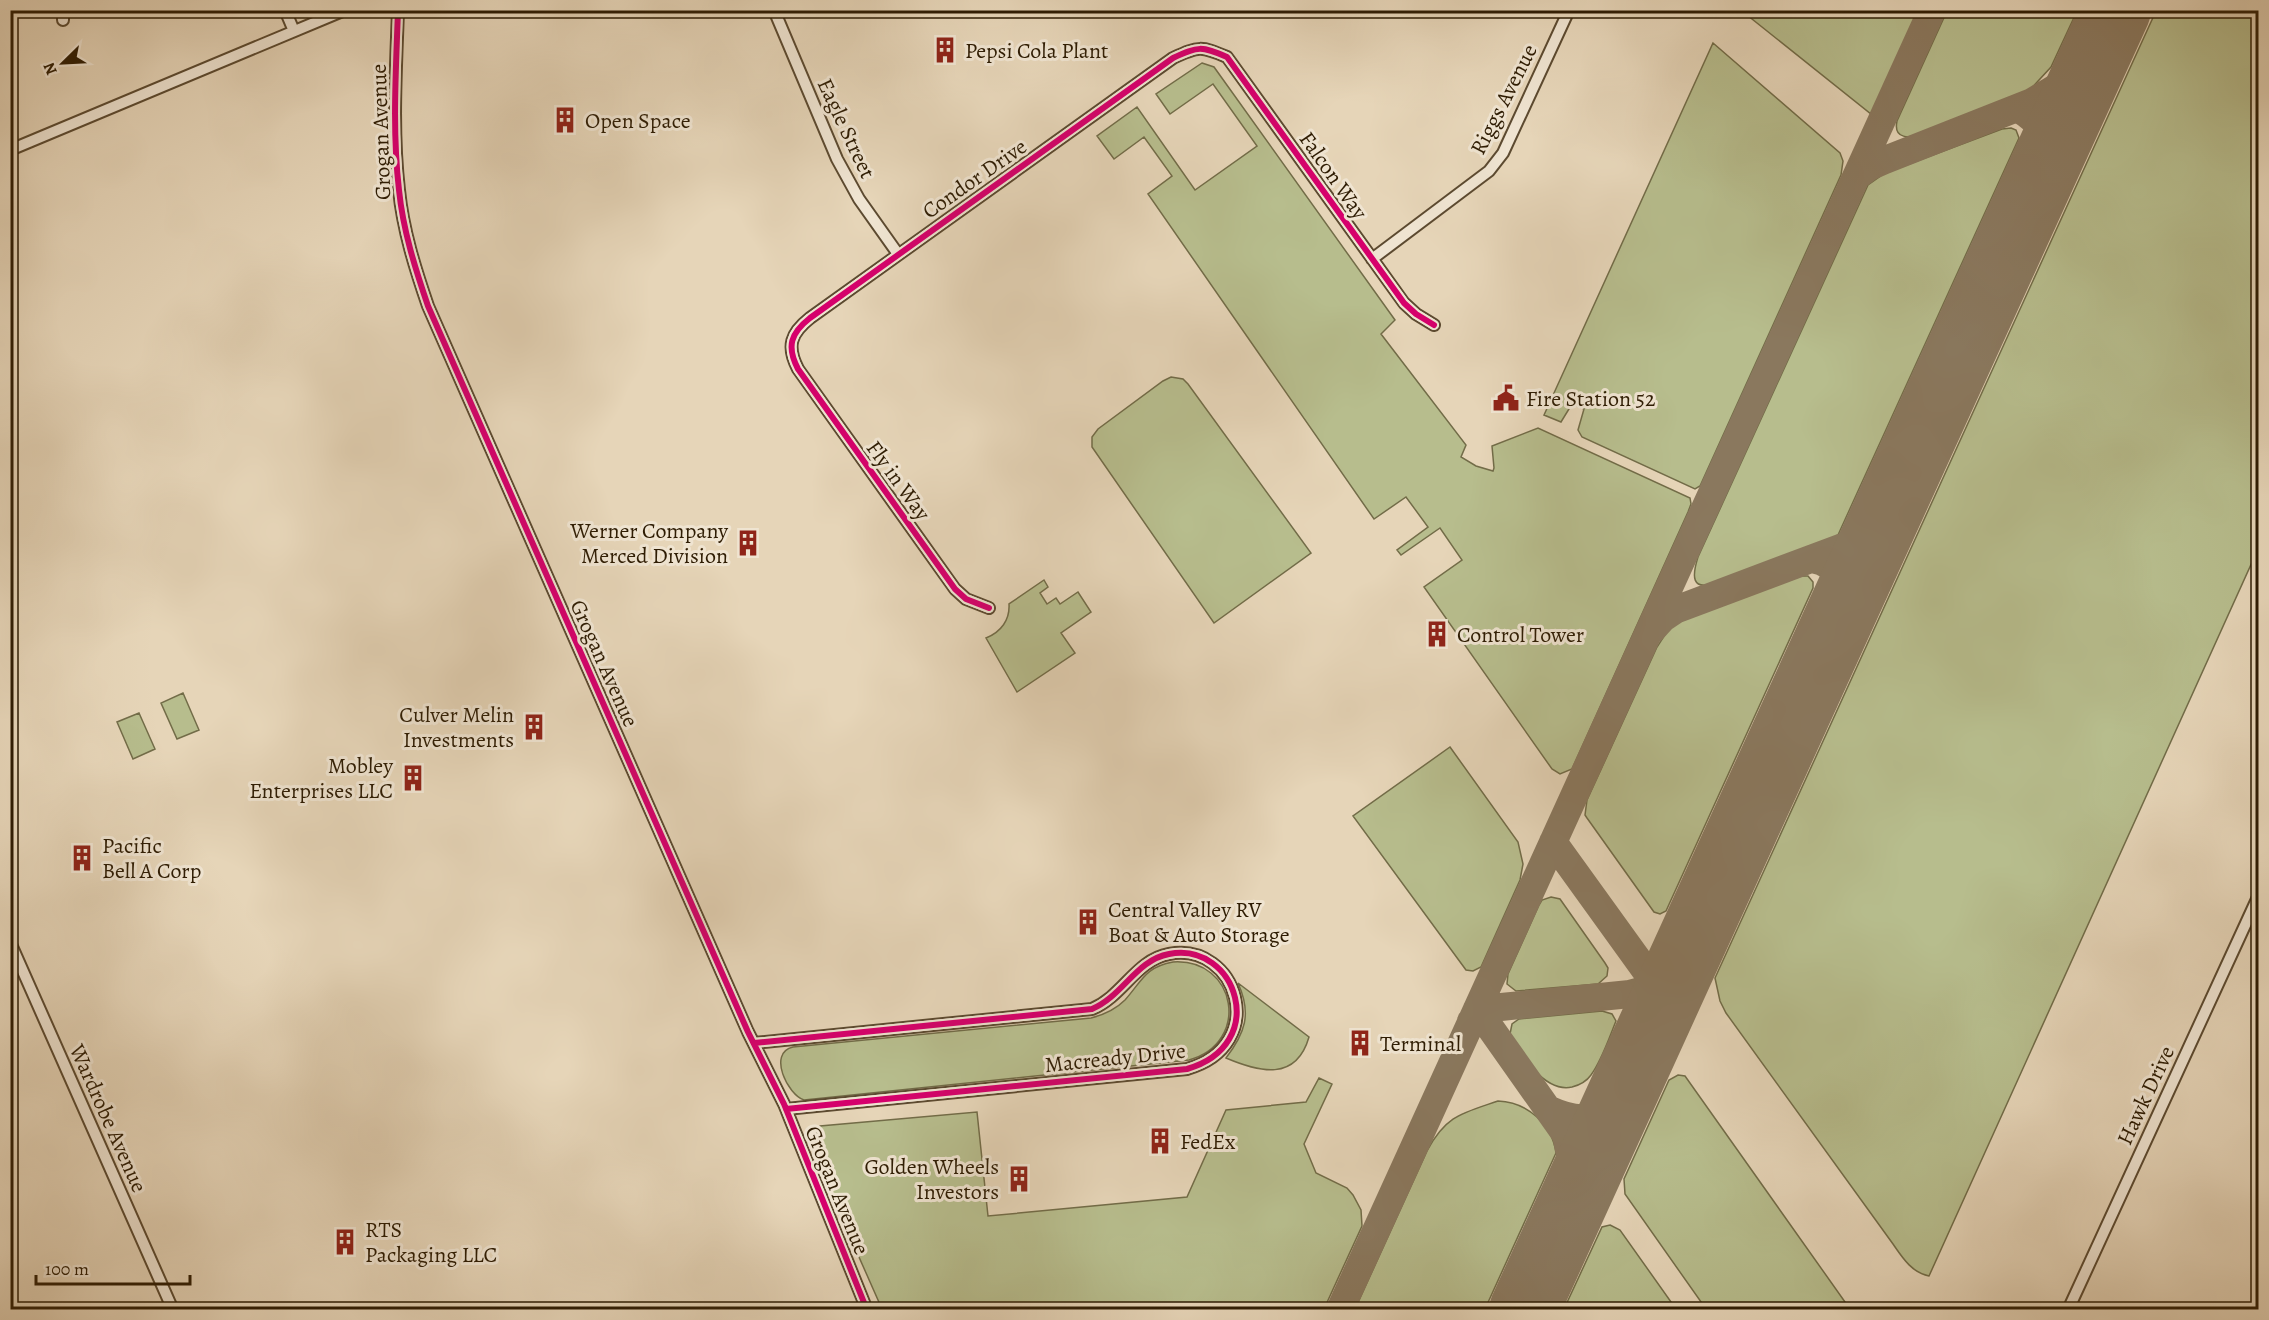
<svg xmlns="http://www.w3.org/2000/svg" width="2269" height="1320" viewBox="0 0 2269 1320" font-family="Alegreya,serif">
  <rect width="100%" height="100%" fill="#e6d5b8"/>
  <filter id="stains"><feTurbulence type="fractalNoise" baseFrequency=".00333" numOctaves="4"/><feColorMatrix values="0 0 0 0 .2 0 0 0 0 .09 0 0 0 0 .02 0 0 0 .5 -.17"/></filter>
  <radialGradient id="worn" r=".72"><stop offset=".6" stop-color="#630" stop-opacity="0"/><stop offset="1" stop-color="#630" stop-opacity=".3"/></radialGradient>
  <!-- green -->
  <path fill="#b7bd8d" stroke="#726c48" stroke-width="1.5" d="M1742,11h176l-47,103z
    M1947,11h130l-26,56 -23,25 -106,42c-12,4 -29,6 -25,-13z
    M2156,11h102v538l-329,727c-17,-3 -27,-19 -36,-32l-167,-231 -6,-12 -5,-23z
    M1713,43l127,110 3,8 -2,14 -141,311 -5,3 -113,-52 -4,-7 6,-21 -12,-5 -11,18 -17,-7z
    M1202,63l12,4 181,253 -14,14 85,111 -5,12 15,9 17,5 1,-3 -2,-22 46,-18 152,70 1,6 -3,8 -116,257 -12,5 -8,-5 -128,-182 38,-27 -22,-32 -39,27 -4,-5 31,-23 -22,-30 -32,22 -226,-325 24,-18 -28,-39 -30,22 -17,-23 40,-29 58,83 62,-44 -44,-62 -43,30 -14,-20z
    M2011,128l5,2 3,8 -181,397 -8,5 -115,43c-24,8 -23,-7 -17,-26l170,-372 17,-12 117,-44z
    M1171,377l12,2 5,5 123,169 -97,70 -122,-176v-10l6,-8 65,-48z
    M1801,576h7l5,6v6l-147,323 -6,3 -6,-2 -67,-94 -2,-3 2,-15 70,-153 11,-17 12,-10z
    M1044,580l4,7 -8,6 7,11 9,-6 4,6 18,-12 13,20 -30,21 14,20 -58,39 -31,-54c15,-6 24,-18 23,-34z
    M183,693l16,37 -22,9 -16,-36z
    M139,713l16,36 -22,10 -16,-37z
    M1450,747l68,95 5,22 -3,16 -39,87 -8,4 -7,-1 -113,-154z
    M1551,897l9,2 45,64 3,5 -1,8 -9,8 -82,7 -9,-7 1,-10 31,-69 3,-5z
    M1173,962c64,-4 78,81 16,98l-385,40c-16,-5 -37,-47 -11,-53l298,-29c12,-3 25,-9 34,-18 17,-19 20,-33 48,-38z
    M1238,983l71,54c-13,45 -50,35 -83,21 19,-25 26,-44 12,-75z
    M1602,1011l10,3 4,7c-7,17 -14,39 -25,54 -5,7 -11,10 -19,12 -27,6 -52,-32 -62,-53l2,-10 7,-5z
    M1678,1075l7,1 165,233h-144l-81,-115 -1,-15 45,-99z
    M1319,1078l13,6 -28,60 12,29 31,15 6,7 8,15 1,16 -38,83h-442l-58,-131 -10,-39 6,-13 157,-14 11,104 199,-19 39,-87 80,-8z
    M1498,1101c29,1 54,23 58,52l-71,156h-130l72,-158c19,-36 36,-38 71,-50z
    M1610,1225l10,5 56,79h-112l38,-82z"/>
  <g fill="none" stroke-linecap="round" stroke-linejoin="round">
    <!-- taxiway -->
    <path stroke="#8a785e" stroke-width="28" d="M2019,109c25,15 31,29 25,58
      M1857,176l12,-9 16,-7 147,-58 25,-15 26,-24 25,-36
      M1812,559c33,4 33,37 25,62
      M1652,630l11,-12 12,-8 181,-68 21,-17 13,-18
      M1553,842l93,129c11,26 7,46 -1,72
      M1477,1009l89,126 8,38 -2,20 -6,25
      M1471,1021l11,-10 9,-3 139,-14c30,-7 45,-23 60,-49
      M1550,1110c31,14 51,11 72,-16
      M1340,1310l592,-1300"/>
    <!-- runway -->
    <path stroke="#8a785e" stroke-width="70" d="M1524,1310l592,-1300"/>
    <!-- minor casing -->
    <g stroke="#5c4a30" stroke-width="14">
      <path id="minor" d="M63,10v10
        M285,10l9,21
        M398,10c-2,60 -6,120 1,180 4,40 16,78 29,116l320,726 36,72 83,206
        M774,10l63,149 22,40 39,55
        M10,150l335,-140
        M1372,259l117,-88 14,-18 66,-143
        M989,608l-23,-9 -11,-10 -157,-220c-12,-23 -7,-36 12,-51l363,-260c26,-12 28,-12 54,-1l177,246 12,11 18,11
        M10,942l163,368
        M754,1043l338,-34c31,-13 44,-49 77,-55 68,-13 102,91 18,115l-401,40
        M2068,1310l190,-413"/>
    </g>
    <!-- minor -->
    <use href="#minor" stroke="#efe4d1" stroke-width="10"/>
    <!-- cycleway casing -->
    <g stroke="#efe4d1" stroke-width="10">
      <path id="cycleway" d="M398,10c-2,60 -6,120 1,180 4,40 16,78 29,116l320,726 36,72 83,206
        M989,608l-23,-9 -11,-10 -157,-220c-12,-23 -7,-36 12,-51l363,-260c26,-12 28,-12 54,-1l177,246 12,11 18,11
        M754,1043l338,-34c31,-13 44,-49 77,-55 68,-13 102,91 18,115l-401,40"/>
    </g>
    <!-- cycleway -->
    <use href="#cycleway" stroke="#d6006c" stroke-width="6"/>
  </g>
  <!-- icons -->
  <defs>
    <g id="building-bare" transform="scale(2.07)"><path d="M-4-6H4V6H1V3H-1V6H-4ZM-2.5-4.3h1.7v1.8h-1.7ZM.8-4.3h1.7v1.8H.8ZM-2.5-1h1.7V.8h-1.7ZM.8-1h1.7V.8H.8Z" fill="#8f2418" stroke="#efe4d1" stroke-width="2.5" paint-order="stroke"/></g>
    <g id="civic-bare" transform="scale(2.07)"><path d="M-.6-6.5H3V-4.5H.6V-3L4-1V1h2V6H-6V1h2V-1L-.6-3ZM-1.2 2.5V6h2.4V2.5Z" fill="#8f2418" stroke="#efe4d1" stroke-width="2.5" paint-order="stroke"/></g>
  </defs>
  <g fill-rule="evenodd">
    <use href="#building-bare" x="945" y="50"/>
    <use href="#building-bare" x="565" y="120"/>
    <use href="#civic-bare" x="1506" y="398"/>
    <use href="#building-bare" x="748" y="543"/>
    <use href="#building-bare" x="1437" y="634"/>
    <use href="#building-bare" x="534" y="727"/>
    <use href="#building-bare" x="413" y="778"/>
    <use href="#building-bare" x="82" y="858"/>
    <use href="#building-bare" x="1088" y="922"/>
    <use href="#building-bare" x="1360" y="1043"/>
    <use href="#building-bare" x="1160" y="1141"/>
    <use href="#building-bare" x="1019" y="1179"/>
    <use href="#building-bare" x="345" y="1242"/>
  </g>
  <g text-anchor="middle" stroke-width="6" stroke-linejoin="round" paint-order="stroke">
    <!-- poi labels -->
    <g font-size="22" fill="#2e1c03" stroke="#efe4d1" text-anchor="start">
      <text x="965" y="58">Pepsi Cola Plant</text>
      <text x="585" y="128">Open Space</text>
      <text x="1526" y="406">Fire Station 52</text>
      <text x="728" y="538" text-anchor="end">Werner Company<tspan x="728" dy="25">Merced Division</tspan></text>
      <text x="1457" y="642">Control Tower</text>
      <text x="514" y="722" text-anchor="end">Culver Melin<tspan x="514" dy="25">Investments</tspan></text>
      <text x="393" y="773" text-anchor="end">Mobley<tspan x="393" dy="25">Enterprises LLC</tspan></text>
      <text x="102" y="853">Pacific<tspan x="102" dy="25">Bell A Corp</tspan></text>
      <text x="1108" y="917">Central Valley RV<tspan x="1108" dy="25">Boat &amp; Auto Storage</tspan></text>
      <text x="1380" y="1051">Terminal</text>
      <text x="1180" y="1149">FedEx</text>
      <text x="999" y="1174" text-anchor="end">Golden Wheels<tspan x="999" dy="25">Investors</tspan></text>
      <text x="365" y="1237">RTS<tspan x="365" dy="25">Packaging LLC</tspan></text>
    </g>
    <!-- street labels -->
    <g font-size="22" fill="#2e1c03" stroke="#efe4d1">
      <text transform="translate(1503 99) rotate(-63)" y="8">Riggs Avenue</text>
      <text transform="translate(847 128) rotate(65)" y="8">Eagle Street</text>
      <text transform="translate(380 132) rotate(-92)" y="8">Grogan Avenue</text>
      <text transform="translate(1334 175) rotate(55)" y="8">Falcon Way</text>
      <text transform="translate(974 178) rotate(-35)" y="8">Condor Drive</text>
      <text transform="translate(899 480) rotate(54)" y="8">Fly in Way</text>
      <text transform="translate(605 663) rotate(66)" y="8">Grogan Avenue</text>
      <text transform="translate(1115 1057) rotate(-6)" y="8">Macready Drive</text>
      <text transform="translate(2145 1095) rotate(-65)" y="8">Hawk Drive</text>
      <text transform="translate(109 1118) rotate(66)" y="8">Wardrobe Avenue</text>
      <text transform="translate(838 1190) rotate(68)" y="8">Grogan Avenue</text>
    </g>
  </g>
  <!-- margin -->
  <rect width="2269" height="1320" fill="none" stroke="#e6d5b8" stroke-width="36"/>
  <rect x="12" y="12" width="2245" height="1296" fill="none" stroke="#2e1c03" stroke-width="3"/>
  <rect x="18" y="18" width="2233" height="1284" fill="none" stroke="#2e1c03" stroke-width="1.5"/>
  <!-- north arrow -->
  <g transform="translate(63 63) rotate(246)" stroke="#efe4d1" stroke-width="4.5" paint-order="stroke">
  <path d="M0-4.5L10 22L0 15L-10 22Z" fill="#2e1c03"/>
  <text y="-9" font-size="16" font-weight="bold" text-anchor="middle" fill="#2e1c03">N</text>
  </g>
  <!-- scale -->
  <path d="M36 1275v9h154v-9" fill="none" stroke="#2e1c03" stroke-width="3"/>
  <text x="45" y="1275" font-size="18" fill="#2e1c03" stroke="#efe4d1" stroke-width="4.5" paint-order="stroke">100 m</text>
  <rect width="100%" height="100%" filter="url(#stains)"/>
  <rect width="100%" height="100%" fill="url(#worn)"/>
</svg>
